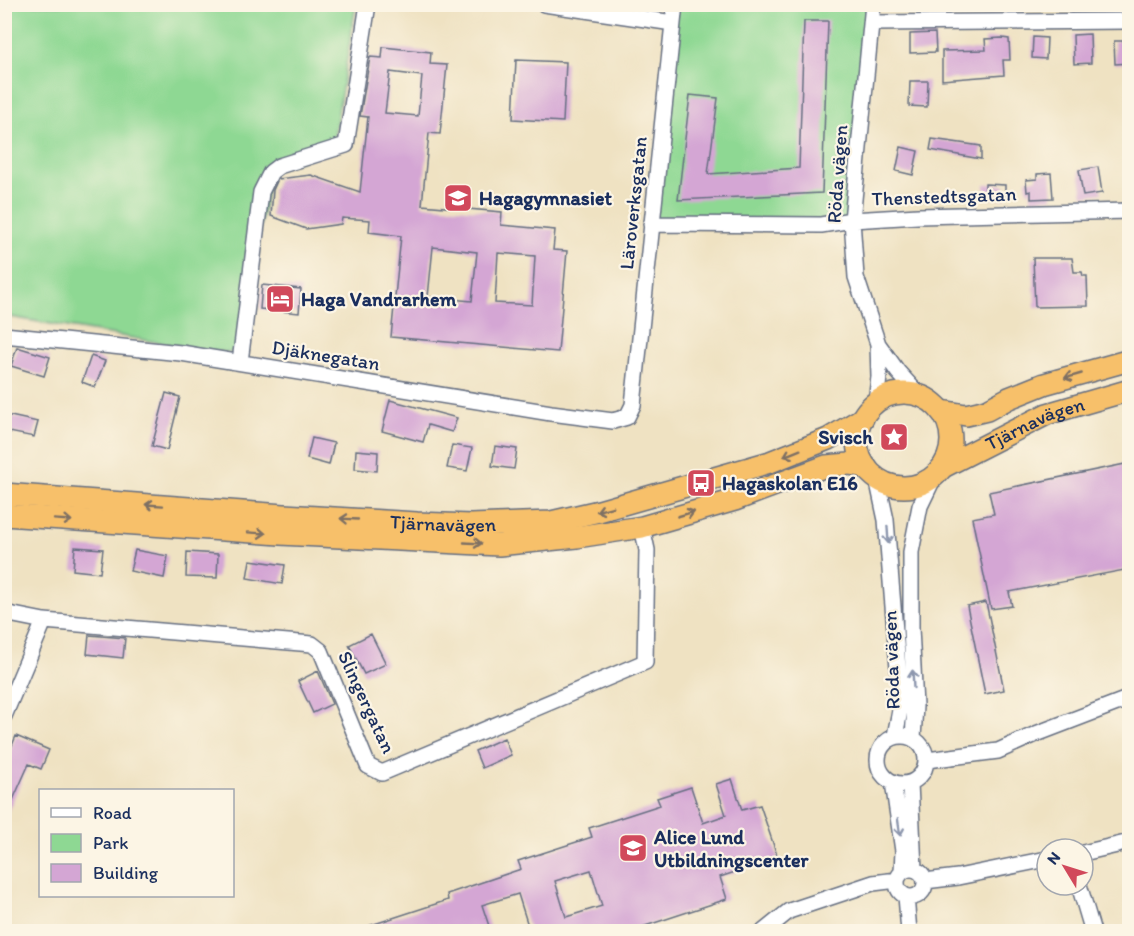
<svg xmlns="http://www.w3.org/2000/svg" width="1134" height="936" viewBox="0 0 1134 936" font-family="Itim,sans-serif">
  <rect width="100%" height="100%" fill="#fcf5e5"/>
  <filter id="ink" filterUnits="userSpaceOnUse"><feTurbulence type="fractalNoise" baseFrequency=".0167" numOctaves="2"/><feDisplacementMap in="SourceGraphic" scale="12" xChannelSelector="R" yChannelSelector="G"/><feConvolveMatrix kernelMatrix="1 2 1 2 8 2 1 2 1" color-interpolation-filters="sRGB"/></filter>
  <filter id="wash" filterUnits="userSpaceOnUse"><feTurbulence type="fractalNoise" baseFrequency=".008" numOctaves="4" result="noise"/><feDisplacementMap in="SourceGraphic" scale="24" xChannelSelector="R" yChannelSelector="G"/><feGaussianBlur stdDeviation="1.35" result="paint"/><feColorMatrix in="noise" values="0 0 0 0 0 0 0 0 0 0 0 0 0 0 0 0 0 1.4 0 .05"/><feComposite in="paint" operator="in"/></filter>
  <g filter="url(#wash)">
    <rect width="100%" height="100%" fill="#efe2c2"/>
    <!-- green -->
    <path fill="#8ed893" stroke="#548478" stroke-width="1.5" d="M7,5h349l-24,144 -61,22 -35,182 -28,-2 -203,-35 -1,-300z
      M675,5h198l-21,215 -201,4z"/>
    <g id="blocks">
      <!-- building -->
      <path fill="#d4a6d4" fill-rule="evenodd" d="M804,21h24l-6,172 -144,7 12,-105 28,3 -10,76 91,-6z
        M935,33l1,19 -26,1v-19z
        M1090,34l1,29 -17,1 -1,-29z
        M1033,37l14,1 -1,21 -14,-1z
        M1002,38l7,1 1,21h-7l1,15 -62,5v-29l44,-1 -1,-11z
        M1114,41h16v22l-15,1z
        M383,47l48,5 -1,12 17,1 -7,69 -11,-1 -7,72 80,7 -1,13 54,5 -2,20 14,1 -9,101 -167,-15 10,-101 -32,-4 1,-12 -28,-2 -1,6 -35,5 -35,-13 2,-26 5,-11 33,-4 49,17 8,-75 -8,-1 10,-59 12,1zM390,72l32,4 -4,40 -33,-3zM433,247l44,5 -5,49 -44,-4zM498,253l37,3 -3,49 -37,-2z
        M516,60l50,2 -3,60 -50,-3z
        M910,81h18l-1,26 -18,-1z
        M932,139l49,7v13l-51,-9z
        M901,147l17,4 -5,24 -17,-4z
        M1098,167l4,26 -19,3 -4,-26z
        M1051,173l2,25 -22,1v-8l-4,1 -1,-12 11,-1v-5z
        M985,184l20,1v14l-20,-1z
        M1033,258h39l2,14h8l1,4h4l1,30 -53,1z
        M262,285l39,4 -2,24 -39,-4z
        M17,347l33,10 -6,19 -33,-10z
        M91,356l14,5 -10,26 -13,-5z
        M166,393l14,4 -13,53 -15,-4z
        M390,400l67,18 -5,14 -24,-7 -5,17 -41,-11z
        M6,415l32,7 -4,15 -30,-6z
        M312,438l22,5 -5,22 -22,-6z
        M452,445l20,3 -5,23 -20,-3z
        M495,446l22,3 -3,20 -22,-3z
        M356,450l22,2 -1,19 -22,-2z
        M1130,463v106l-121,23 3,14 -21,3 -19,-91 22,-4 -5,-22z
        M75,547l28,2 -3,24 -27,-3z
        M135,550l33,6 -4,22 -34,-7z
        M187,552l31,2 -1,24 -31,-1z
        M250,560l35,5 -3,19 -35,-6z
        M986,602l18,88 -19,4 -18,-88z
        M371,634l15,30 -22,10 -15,-29z
        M89,635l36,3 -2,20 -36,-4z
        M318,671l14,33 -19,9 -15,-32z
        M16,736l33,14 -8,19 -12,-5 -25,56v-50l6,-14 -2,-1z
        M504,738l7,17 -29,13 -7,-17z
        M732,779l10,31 18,-5 18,53 -58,19 7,22 -100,33h-97l-12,-38 -36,11 9,27h-131l-1,-3 89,-29 -1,-6 74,-25 -3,-8 74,-24 -3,-9 71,-23 -3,-7 34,-11 12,36 23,-8 -10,-31zM591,870l11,36 -36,11 -11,-36z"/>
    </g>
  </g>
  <g filter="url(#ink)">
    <use href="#blocks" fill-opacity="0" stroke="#656e81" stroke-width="1.5"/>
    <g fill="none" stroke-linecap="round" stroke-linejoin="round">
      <!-- minor casing -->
      <g stroke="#656e81" stroke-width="18">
        <path id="minor" d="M544,4l129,19
          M873,4l-21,216 4,57 22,67 20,28 21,23
          M872,23l258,-2
          M651,224l170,1 31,-5 66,-4 212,-5
          M4,335l177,18 370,60 62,8 14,-4 6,-12 42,-401
          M240,362l21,-170 10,-20 8,-6 67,-21 22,-141
          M876,402l3,-25 -1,-33
          M877,478l9,42 15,185 -6,31
          M4,613l40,8 268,23 9,7 47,115 14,7 263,-111 2,-112 -5,-23
          M4,716l40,-95
          M878 760a24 24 0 1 1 48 0a24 24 0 1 1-48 0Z
          M913,738l2,-32 -4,-78v-76l9,-46 14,-29
          M927,760l71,-9 38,-17 94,-36
          M893,782l10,69 -1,21
          M910,783l4,86
          M1083,853l47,-11
          M897 883a14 14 0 1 1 28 0a14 14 0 1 1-28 0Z
          M925,881l33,-4 89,-18
          M1079,885l14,47
          M906,896l3,36
          M763,932l26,-21 84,-28 24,-3"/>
      </g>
      <!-- highway casing -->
      <g stroke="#656e81" stroke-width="24">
        <g id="highway">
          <circle cx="904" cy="440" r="47"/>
          <path d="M942,411l24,4 21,-5 22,-12 35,-14 86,-24"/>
          <path id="s1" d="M943,467l104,-53 83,-24"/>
          <path id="s2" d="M4,494l280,21 133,8 54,2 80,-3 48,-11 171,-49 58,-23 35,-21"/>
          <path d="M4,515l276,19 219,11 78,-8 65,-10 93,-27 91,-34 23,-2 17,3"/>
        </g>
      </g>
      <!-- minor -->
      <use href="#minor" stroke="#fff" stroke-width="15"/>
      <!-- highway -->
      <use href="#highway" stroke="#f7c06b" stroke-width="21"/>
    </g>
    <!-- one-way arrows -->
    <defs><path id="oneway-shaft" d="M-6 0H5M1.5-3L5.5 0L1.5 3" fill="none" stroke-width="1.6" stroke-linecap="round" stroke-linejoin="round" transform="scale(1.5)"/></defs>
    <g stroke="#7e7064">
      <use href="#oneway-shaft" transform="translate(1073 376) rotate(164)"/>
      <use href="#oneway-shaft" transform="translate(792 453) rotate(158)"/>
      <use href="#oneway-shaft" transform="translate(154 505) rotate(-176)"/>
      <use href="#oneway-shaft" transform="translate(605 509) rotate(165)"/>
      <use href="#oneway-shaft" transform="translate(686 514) rotate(-16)"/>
      <use href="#oneway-shaft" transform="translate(349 519) rotate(-177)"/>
      <use href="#oneway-shaft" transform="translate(63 520) rotate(4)"/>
      <use href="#oneway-shaft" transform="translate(257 533) rotate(4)"/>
      <use href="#oneway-shaft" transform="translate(473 543) rotate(3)"/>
    </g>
    <g stroke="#8d97ae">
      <use href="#oneway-shaft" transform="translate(888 535) rotate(86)"/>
      <use href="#oneway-shaft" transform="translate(913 679) rotate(-93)"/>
      <use href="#oneway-shaft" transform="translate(899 827) rotate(82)"/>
    </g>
  </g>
  <!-- icons -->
  <defs>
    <g id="school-square" transform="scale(1.5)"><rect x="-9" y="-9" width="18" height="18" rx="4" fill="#d1495b" stroke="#fcf5e5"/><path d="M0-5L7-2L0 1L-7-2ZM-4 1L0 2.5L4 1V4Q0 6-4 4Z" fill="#fff"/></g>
    <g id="hotel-square" transform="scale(1.5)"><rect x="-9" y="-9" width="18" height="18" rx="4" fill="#d1495b" stroke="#fcf5e5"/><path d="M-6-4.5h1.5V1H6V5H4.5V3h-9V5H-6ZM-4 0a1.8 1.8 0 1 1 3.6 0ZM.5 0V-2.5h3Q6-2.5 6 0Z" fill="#fff"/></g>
    <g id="sight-square" transform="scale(1.5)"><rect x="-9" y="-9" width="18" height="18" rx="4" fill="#d1495b" stroke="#fcf5e5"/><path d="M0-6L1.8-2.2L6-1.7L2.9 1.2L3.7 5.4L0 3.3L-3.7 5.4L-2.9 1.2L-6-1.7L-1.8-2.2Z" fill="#fff"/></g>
    <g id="bus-square" transform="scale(1.5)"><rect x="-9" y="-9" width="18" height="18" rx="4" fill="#d1495b" stroke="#fcf5e5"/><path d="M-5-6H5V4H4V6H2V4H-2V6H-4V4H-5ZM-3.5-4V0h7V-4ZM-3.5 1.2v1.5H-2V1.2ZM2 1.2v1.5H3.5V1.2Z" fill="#fff"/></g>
  </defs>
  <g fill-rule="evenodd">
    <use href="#school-square" x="458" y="198"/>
    <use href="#hotel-square" x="280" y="299"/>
    <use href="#sight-square" x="894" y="437"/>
    <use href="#bus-square" x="701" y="483"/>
    <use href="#school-square" x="633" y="848"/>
  </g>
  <g text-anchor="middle" stroke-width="4.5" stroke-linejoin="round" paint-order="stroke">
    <!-- street labels -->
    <g font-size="20" fill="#1b2f5e" stroke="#fcf5e5">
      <text transform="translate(837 174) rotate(-86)" y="7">Röda vägen</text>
      <text transform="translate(944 196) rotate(-2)" y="7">Thenstedtsgatan</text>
      <text transform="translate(633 203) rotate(-84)" y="7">Läroverksgatan</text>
      <text transform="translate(326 355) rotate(9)" y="7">Djäknegatan</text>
      <text dy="7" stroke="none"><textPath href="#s1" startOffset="102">Tjärnavägen</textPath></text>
      <text dy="7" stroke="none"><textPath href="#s2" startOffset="440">Tjärnavägen</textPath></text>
      <text transform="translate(891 660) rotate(-92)" y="7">Röda vägen</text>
      <text transform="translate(367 702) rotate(65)" y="7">Slingergatan</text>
    </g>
    <!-- poi labels -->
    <g font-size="20" font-weight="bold" fill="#1b2f5e" stroke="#fcf5e5" text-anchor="start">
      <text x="479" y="205">Hagagymnasiet</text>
      <text x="301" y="306">Haga Vandrarhem</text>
      <text x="873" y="444" text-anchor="end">Svisch</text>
      <text x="722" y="490">Hagaskolan E16</text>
      <text x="654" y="844">Alice Lund<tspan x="654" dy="23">Utbildningscenter</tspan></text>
    </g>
  </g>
  <!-- margin -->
  <rect width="1134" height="936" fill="none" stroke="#fcf5e5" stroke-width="24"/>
  <!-- legend -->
  <rect x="39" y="789" width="195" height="108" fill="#fcf5e5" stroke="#a2a6af" stroke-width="1.5"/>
  <rect x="51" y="808" width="30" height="9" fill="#ffffff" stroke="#a2a6af" stroke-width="1.5"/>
  <text x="93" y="819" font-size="18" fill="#1b2f5e">Road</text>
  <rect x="51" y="834" width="30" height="18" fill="#8ed893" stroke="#a2a6af" stroke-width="1.5"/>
  <text x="93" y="849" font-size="18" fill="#1b2f5e">Park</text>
  <rect x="51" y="864" width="30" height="18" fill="#d4a6d4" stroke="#a2a6af" stroke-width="1.5"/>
  <text x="93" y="879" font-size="18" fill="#1b2f5e">Building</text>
  <!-- north arrow -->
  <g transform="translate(1065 867) rotate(308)"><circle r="28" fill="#fcf5e5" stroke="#a2a6af" stroke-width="1.5"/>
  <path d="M0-4.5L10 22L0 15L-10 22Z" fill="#d1495b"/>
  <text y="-9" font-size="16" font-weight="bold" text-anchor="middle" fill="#1b2f5e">N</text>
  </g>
</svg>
